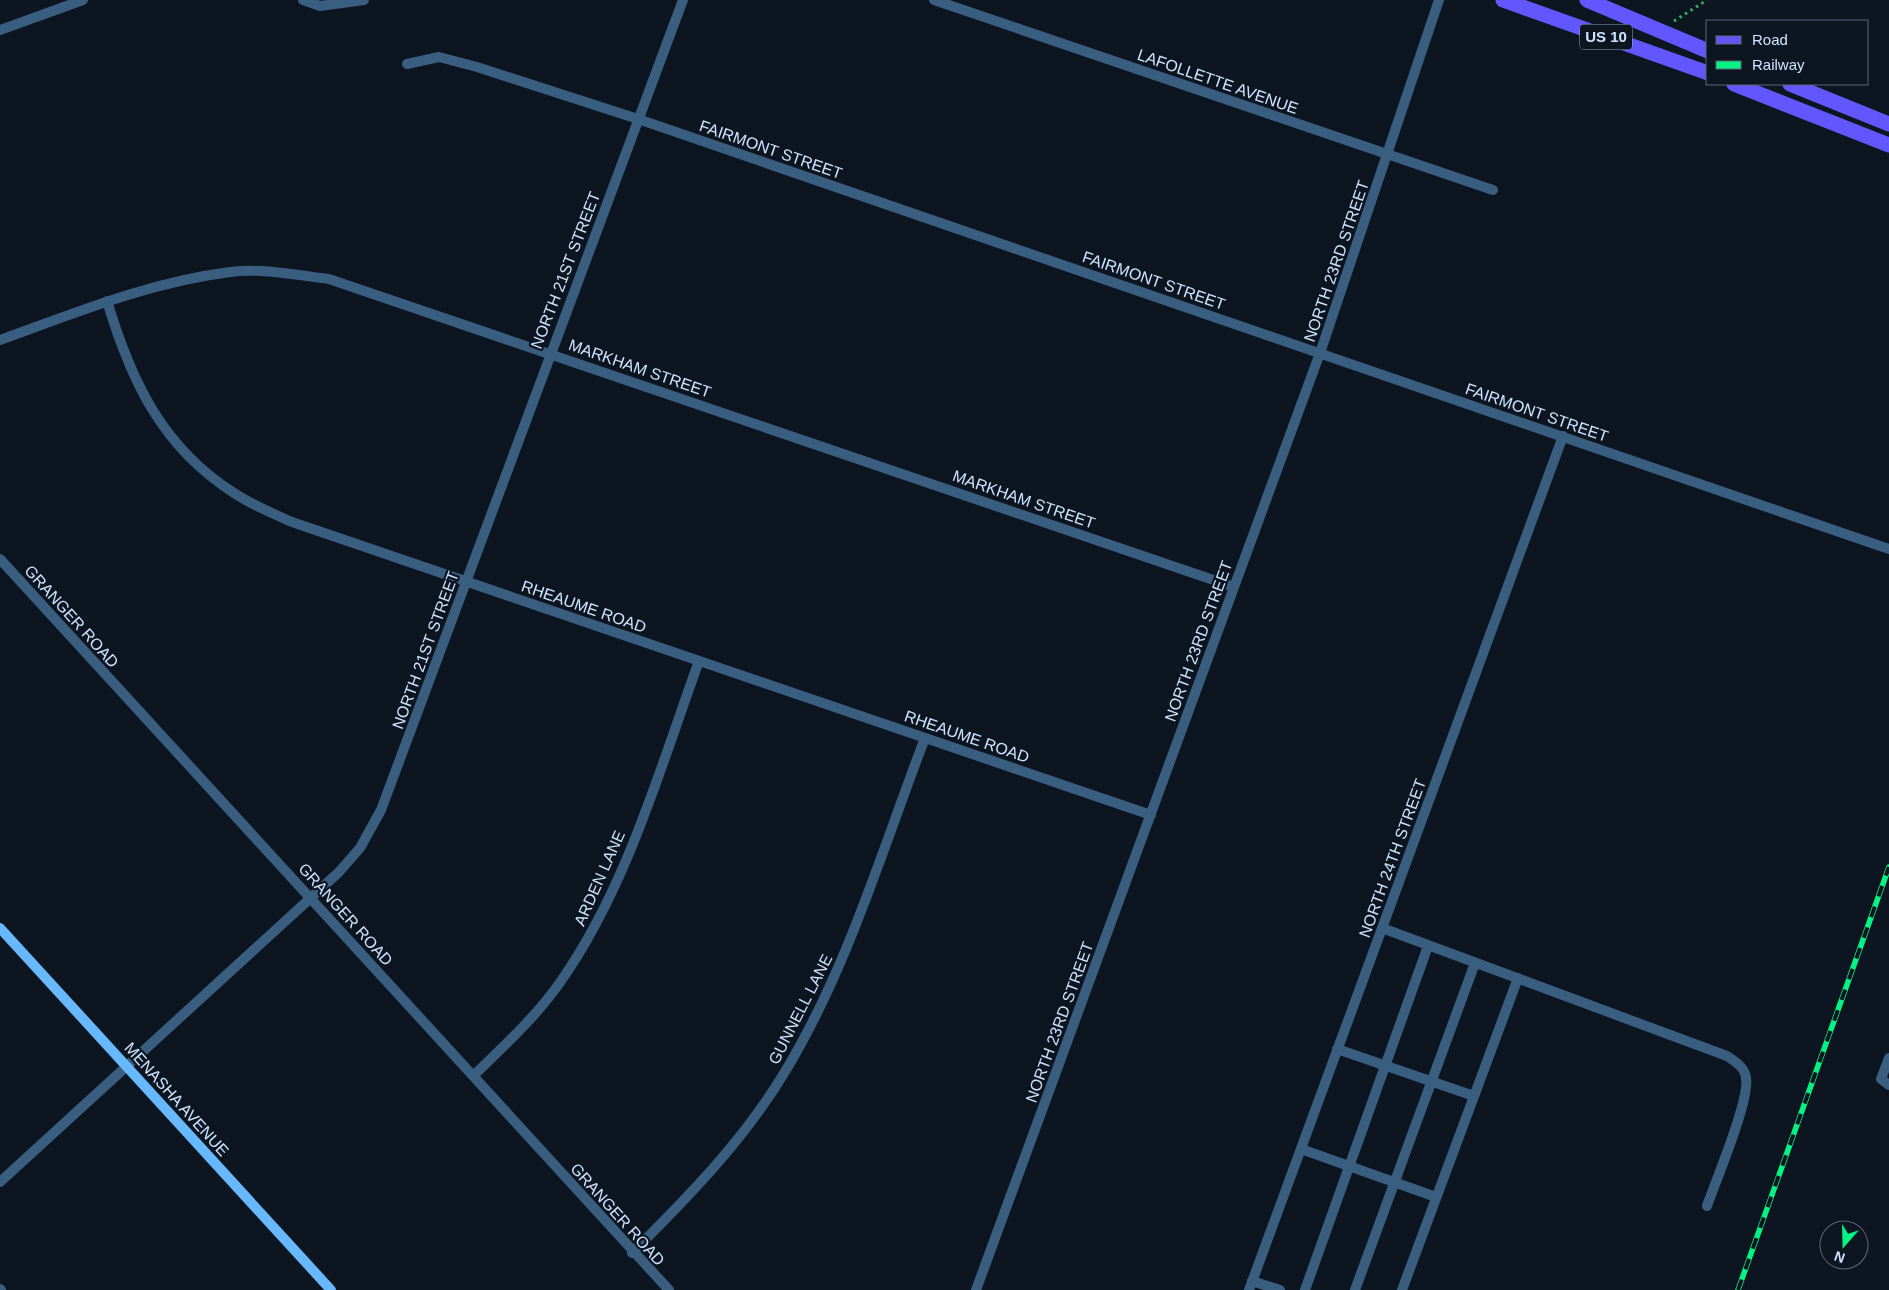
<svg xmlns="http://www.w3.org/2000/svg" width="1889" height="1290" viewBox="0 0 1889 1290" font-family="Helvetica,sans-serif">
  <rect width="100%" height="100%" fill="#0d1521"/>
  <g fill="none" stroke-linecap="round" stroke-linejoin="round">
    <!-- path -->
    <path stroke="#30b060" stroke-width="3" stroke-dasharray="2.5 4" stroke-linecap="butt" d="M1674,21l33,-21"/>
    <!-- lane -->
    <path stroke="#395e7f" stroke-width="10" d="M1382,928l345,128c7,5 18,11 19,22 4,22 -30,102 -39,128
      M1337,1049l137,47
      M1889,1058l-8,21 8,6
      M1301,1149l135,48
      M1252,1281l28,9
      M1305,1290l123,-344
      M1355,1290l120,-327
      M1402,1290l116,-312"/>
    <!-- street -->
    <path stroke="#395e7f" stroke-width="10" d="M303,0l17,6 44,-6
      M934,0l559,190
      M0,30l83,-30
      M407,64l32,-7 38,10 161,52 1251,430
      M107,301c24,80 55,146 127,192 18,12 38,20 58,29l859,293
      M0,340c75,-27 150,-58 230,-68 33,-4 66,3 99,7l905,308
      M0,559l669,731
      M473,1076c31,-30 63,-59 88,-95 66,-94 99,-213 138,-320
      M0,1182l339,-310 21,-24 21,-38 302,-810
      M632,1253c57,-57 113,-114 154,-183 62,-103 96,-220 139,-332
      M0,1289l1,1
      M976,1290l344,-937 119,-353
      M1249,1290l314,-854"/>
    <!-- secondary -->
    <path stroke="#67b8fc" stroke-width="10" d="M0,928l331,362"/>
    <!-- primary -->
    <path stroke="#6157fc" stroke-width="15" d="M1503,0l205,73
      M1587,0l121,51
      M1734,84l155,61
      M1790,84l99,40"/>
    <!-- rail casing -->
    <g stroke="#05f384" stroke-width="5.5">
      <path id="rail" d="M1738,1290l151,-423"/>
    </g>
    <!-- rail -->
    <use href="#rail" stroke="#0d1521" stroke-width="4" stroke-dasharray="11" stroke-linecap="butt"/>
  </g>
  <g text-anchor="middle" stroke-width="4.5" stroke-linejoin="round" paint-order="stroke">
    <!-- shield labels -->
    <rect fill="#0d1521" stroke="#94a6bc" stroke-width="1" x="1580" y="24.5" width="52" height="25" rx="4"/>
    <g font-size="15" font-weight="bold" fill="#cee4fe">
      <text x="1606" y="42">US 10</text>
    </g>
    <!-- street labels -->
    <g font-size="16" fill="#cee4fe" stroke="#0d1521">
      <text transform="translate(1218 81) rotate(19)" y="6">LAFOLLETTE AVENUE</text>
      <text transform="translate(771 149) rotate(19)" y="6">FAIRMONT STREET</text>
      <text transform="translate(1336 261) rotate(-71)" y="6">NORTH 23RD STREET</text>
      <text transform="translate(565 270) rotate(-69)" y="6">NORTH 21ST STREET</text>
      <text transform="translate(1154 280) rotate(19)" y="6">FAIRMONT STREET</text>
      <text transform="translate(640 368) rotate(19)" y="6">MARKHAM STREET</text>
      <text transform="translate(1537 412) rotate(19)" y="6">FAIRMONT STREET</text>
      <text transform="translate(1024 499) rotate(19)" y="6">MARKHAM STREET</text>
      <text transform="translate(584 606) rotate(19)" y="6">RHEAUME ROAD</text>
      <text transform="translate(72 616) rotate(48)" y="6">GRANGER ROAD</text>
      <text transform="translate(1198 641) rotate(-70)" y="6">NORTH 23RD STREET</text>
      <text transform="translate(425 650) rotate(-70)" y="6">NORTH 21ST STREET</text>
      <text transform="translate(967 736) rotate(19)" y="6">RHEAUME ROAD</text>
      <text transform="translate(1392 858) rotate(-70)" y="6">NORTH 24TH STREET</text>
      <text transform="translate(599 878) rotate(-66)" y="6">ARDEN LANE</text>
      <text transform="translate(346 914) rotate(48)" y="6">GRANGER ROAD</text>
      <text transform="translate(800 1009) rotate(-63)" y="6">GUNNELL LANE</text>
      <text transform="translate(1059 1022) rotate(-70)" y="6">NORTH 23RD STREET</text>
      <text transform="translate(177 1099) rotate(48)" y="6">MENASHA AVENUE</text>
      <text transform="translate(618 1214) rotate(48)" y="6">GRANGER ROAD</text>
    </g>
  </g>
  <!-- legend -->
  <rect x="1706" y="20" width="162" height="65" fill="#0d1521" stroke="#5a6879"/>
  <rect x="1716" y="36" width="25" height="8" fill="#6157fc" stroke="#5a6879"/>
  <text x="1752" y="45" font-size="15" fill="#cee4fe">Road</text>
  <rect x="1716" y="61" width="25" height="8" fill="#05f384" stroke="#5a6879"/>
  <text x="1752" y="70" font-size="15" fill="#cee4fe">Railway</text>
  <!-- north arrow -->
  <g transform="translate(1844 1245) rotate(200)"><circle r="24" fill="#0d1521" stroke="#5a6879"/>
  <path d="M0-4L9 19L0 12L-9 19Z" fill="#05f384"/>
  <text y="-8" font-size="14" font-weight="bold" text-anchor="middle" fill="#cee4fe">N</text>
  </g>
</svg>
